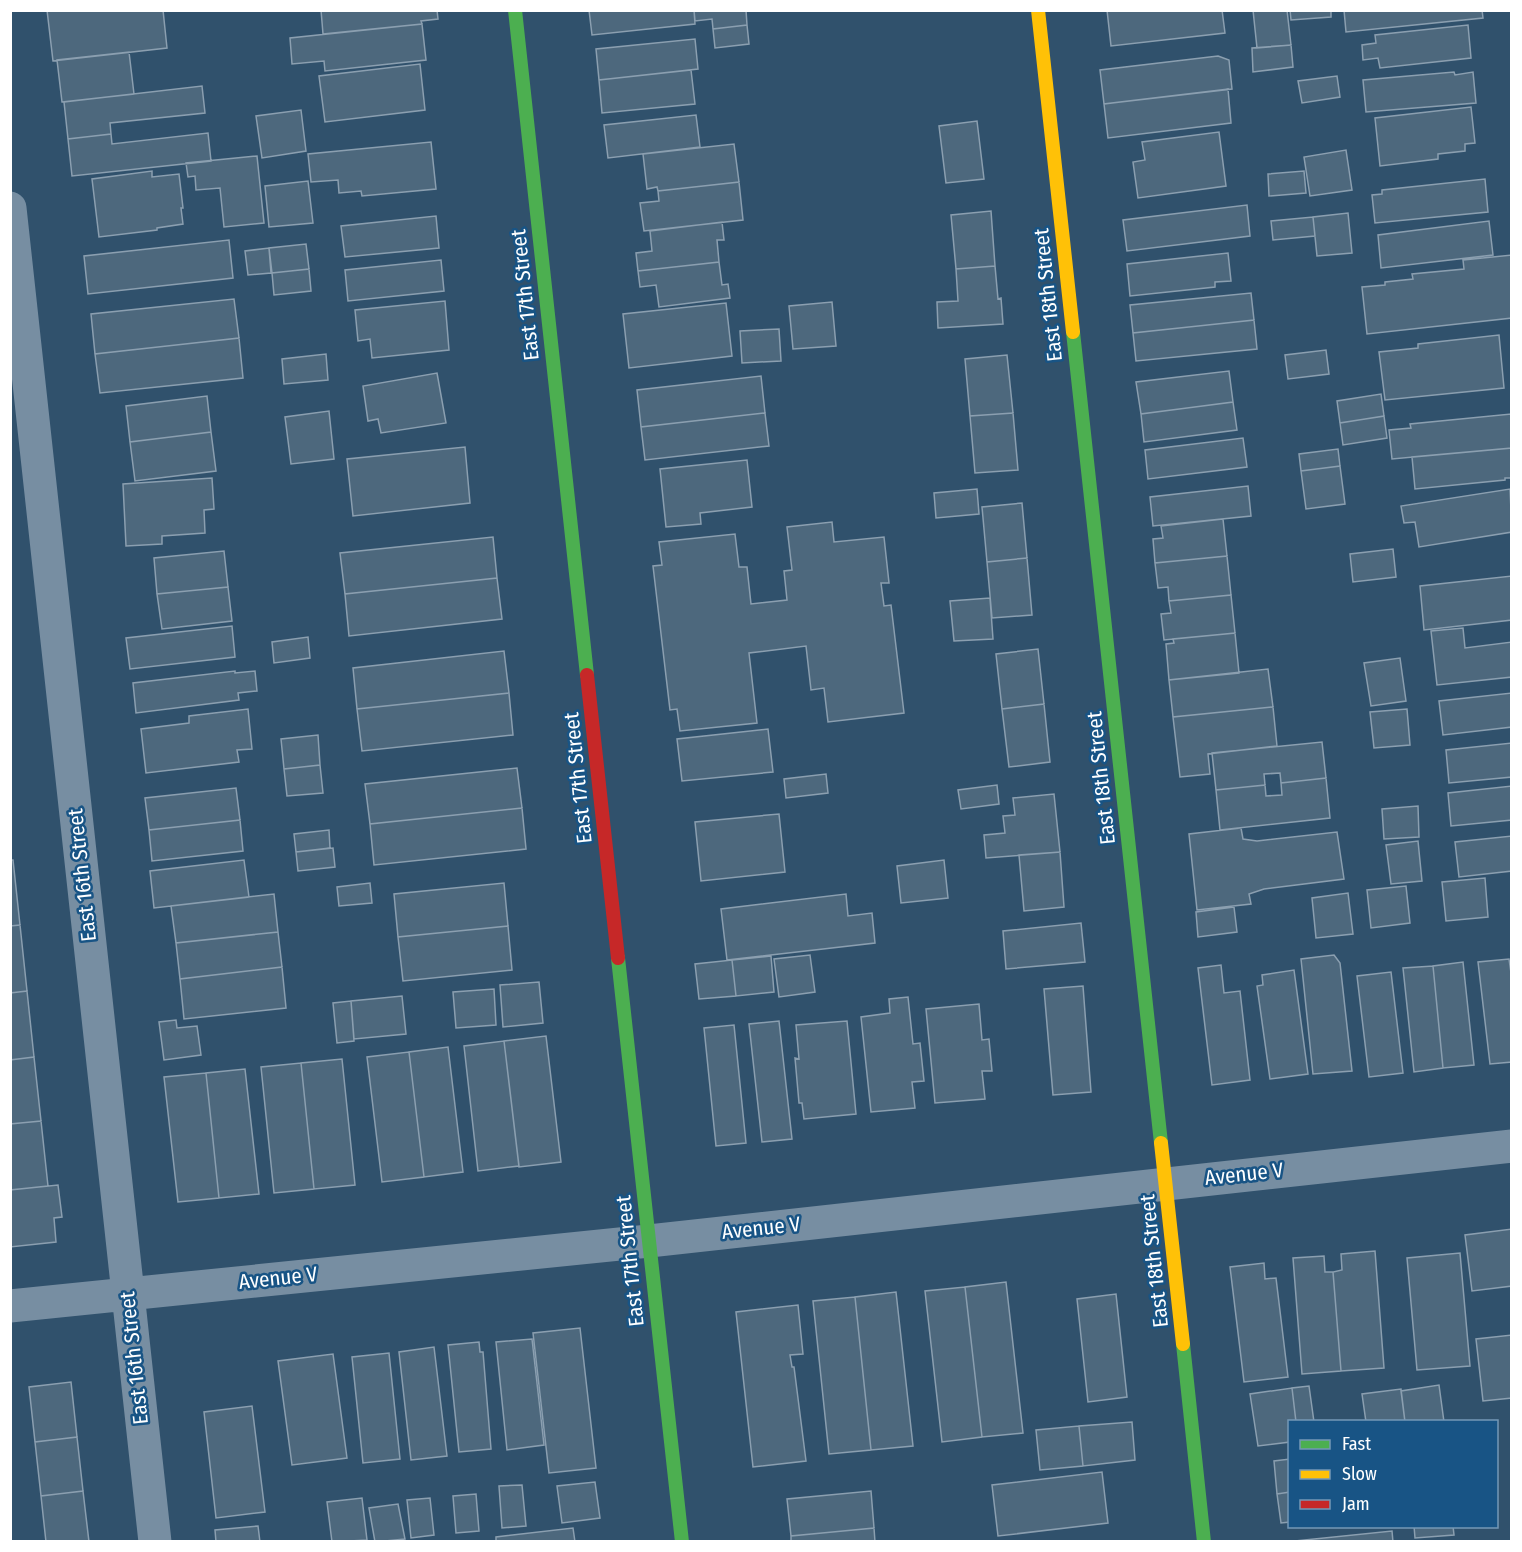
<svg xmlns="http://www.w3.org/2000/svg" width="1522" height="1552" viewBox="0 0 1522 1552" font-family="'Fira Sans Condensed',sans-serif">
  <rect width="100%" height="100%" fill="#30516c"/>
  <!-- building -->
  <path fill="#4d687d" stroke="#8b9fb0" stroke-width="1.5" d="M47,10h116l4,38 -114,13z
    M321,10h116l1,9 -17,2 1,3 -99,10z
    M589,10h105l1,14 -103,11z
    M694,10h52l1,15 -34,4 -1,-10 -17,2z
    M1107,10h115l3,23 -114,13z
    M1253,10h34l4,35 -34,3z
    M1290,10h41v7l-40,3z
    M1344,10h138l1,8 -137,14z
    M422,24l4,36 -101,11 -1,-10 -32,3 -2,-26z
    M747,25l2,19 -34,4 -2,-19z
    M1468,25l3,33 -91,10 -2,-10 -15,2 -1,-15 14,-2 -1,-8z
    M695,39l3,30 -99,11 -3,-31z
    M1291,45l2,22 -40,5 -1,-24z
    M129,52l5,42 -72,8 -5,-42z
    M1218,56l11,4 3,29 -128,15 -4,-34z
    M420,64l5,46 -100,12 -6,-46z
    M691,70l4,34 -93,9 -3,-33z
    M1454,72l1,3 18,-3 3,31 -110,9 -3,-32z
    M1337,76l3,21 -38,6 -4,-22z
    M202,86l3,27 -95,10 1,11 -43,5 -4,-37z
    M1228,89l3,34 -123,15 -4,-34z
    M1471,107l4,36 -10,1v7l-27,3v5l-58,7 -5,-48z
    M301,110l5,41 -44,7 -6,-42z
    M696,115l4,32 -92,11 -4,-33z
    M977,121l7,58 -38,4 -7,-57z
    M1219,132l7,54 -88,12 -5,-36 12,-2 -3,-18z
    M208,133l3,28 -139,15 -4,-37 43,-5 1,10z
    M431,142l5,47 -74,7 -1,-5 -22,2 -1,-13 -27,2 -3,-28z
    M734,144l5,38 -81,9 -1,-4 -10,2 -4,-35z
    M1346,150l6,40 -42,6 -6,-39z
    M257,156l7,67 -40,4 -4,-39 -24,2 -1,-14 -7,1 -2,-14z
    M152,171v6l27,-3 4,34h-2l2,16 -26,4v2l-58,7 -7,-58z
    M1304,171l2,22 -37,3 -1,-22z
    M1485,179l3,33 -113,11 -3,-28 10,-1v-4z
    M308,181l5,42 -44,4 -4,-41z
    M739,182l4,38 -99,11 -4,-28 19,-2 -1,-10z
    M1247,205l3,31 -123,15 -4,-31z
    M991,211l4,55 -39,3 -5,-54z
    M1348,213l4,40 -35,3 -4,-39z
    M436,216l3,32 -94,9 -4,-31z
    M1313,217l2,19 -42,4 -2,-19z
    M1489,221l4,34 -112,13 -3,-33z
    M722,222l2,18h-7l2,22 -81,9 -2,-18 16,-2 -2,-20z
    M229,240l4,38 -145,16 -4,-38z
    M306,244l3,25 -37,4 -3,-25z
    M269,248l2,25 -23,2 -3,-24z
    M1228,253l3,28 -16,1v5l-85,9 -3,-32z
    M1512,255v63l-145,16 -5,-47 23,-2v-3l28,-3 -1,-5 52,-5 -1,-9z
    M441,260l3,31 -96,10 -3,-31z
    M719,262l3,23 6,-1 2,14 -71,9 -3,-22 -16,2 -2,-16z
    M995,266l3,33 3,-1 2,26 -65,4 -1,-26 21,-1 -2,-32z
    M309,269l2,22 -37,4 -2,-22z
    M1251,293l3,27 -121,13 -3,-28z
    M234,299l5,39 -144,16 -4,-40z
    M445,301l4,49 -77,8 -2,-19 -12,2 -3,-31z
    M832,302l4,44 -43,3 -4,-43z
    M726,303l6,53 -103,12 -6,-54z
    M1254,320l3,29 -121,12 -3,-28z
    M779,329l2,32 -39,2 -2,-32z
    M1499,335l5,53 -119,12 -6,-48 39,-4v-4z
    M239,338l4,40 -143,15 -5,-39z
    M1326,350l3,24 -41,5 -3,-24z
    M326,354l2,26 -44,4 -2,-25z
    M1007,355l6,58 -43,3 -5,-57z
    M1229,371l4,31 -92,12 -5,-32z
    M437,373l9,50 -65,10 -3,-14 -10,2 -5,-35z
    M761,376l4,37 -124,14 -4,-37z
    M1381,394l3,22 -44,7 -3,-22z
    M207,396l4,36 -81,10 -4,-36z
    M1233,402l4,28 -93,12 -3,-28z
    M329,411l5,48 -43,5 -6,-47z
    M765,413l4,33 -124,14 -4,-33z
    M1013,413l5,57 -43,3 -5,-57z
    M1511,414l1,34 -120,11 -3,-29 22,-2 -1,-4z
    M1384,416l3,22 -44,7 -3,-22z
    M211,432l5,39 -81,10 -5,-39z
    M1243,438l4,29 -99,12 -3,-29z
    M465,447l5,56 -117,13 -6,-57z
    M1511,448l1,30h-7v2l-90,9 -3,-32z
    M1338,449l2,17 -39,5 -2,-17z
    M747,460l5,47 -52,6 1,11 -35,3 -6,-58z
    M1340,466l5,38 -39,5 -5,-38z
    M212,478l2,31 -10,1 1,23 -43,3v8l-36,2 -3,-62z
    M1248,486l3,30 -98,10 -3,-29z
    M977,489l2,25 -43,4 -2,-25z
    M1510,489l2,43 -93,15 -4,-25 -11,1 -3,-17z
    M1022,503l5,55 -40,4 -5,-55z
    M1223,519l4,37 -72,7 -2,-24 10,-1 -2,-12z
    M832,522l2,20 50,-5 5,46h-8l3,23 7,-1 13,108 -76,9 -4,-34 -13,2 -5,-44 -57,7 8,70 -77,8 -3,-22 -7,1 -17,-144 9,-1 -3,-23 76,-8 4,33h8l4,37 36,-4 -3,-29 8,-1 -5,-43z
    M493,537l4,41 -152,16 -5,-41z
    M1393,549l3,28 -43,5 -3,-28z
    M224,551l4,36 -71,7 -3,-36z
    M1227,556l4,39 -62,6 -1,-14 -10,1 -3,-25z
    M1027,558l5,57 -40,3 -5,-56z
    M1512,576v44l-88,10 -4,-44z
    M497,578l5,41 -153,17 -4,-42z
    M228,587l4,34 -70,8 -5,-35z
    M1231,595l4,38 -71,7 -3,-26 10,-1 -2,-12z
    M990,598l3,41 -39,2 -4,-40z
    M232,626l3,31 -105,12 -4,-31z
    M1463,628l2,20 47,-6v35l-75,8 -6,-54z
    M1235,633l4,40 -70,7 -3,-36 8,-1 -1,-4z
    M308,637l2,21 -36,5 -2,-21z
    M1038,649l6,55 -42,5 -6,-55z
    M504,651l5,42 -152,16 -4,-41z
    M1400,658l6,43 -35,5 -7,-43z
    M1268,669l5,38 -100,10 -4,-37z
    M235,671v2l20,-2 2,20 -19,2 1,7 -103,13 -3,-30z
    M509,693l4,42 -151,16 -5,-42z
    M1512,693v34l-69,8 -4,-34z
    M1044,704l6,58 -41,5 -7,-58z
    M1273,707l4,39 -69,8 2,20 -30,3 -7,-60z
    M248,709l4,40 -15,1 2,12 -93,11 -5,-44 48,-6v-7z
    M1407,709l3,36 -36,3 -4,-36z
    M768,729l5,43 -91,9 -5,-42z
    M318,735l2,30 -36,4 -3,-30z
    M1322,742l4,36 -45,5 -1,-10 -16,1 1,11 -49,5 -4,-37z
    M1512,743v34l-63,6 -3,-33z
    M320,765l3,28 -36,3 -3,-27z
    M517,768l5,40 -152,16 -5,-40z
    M826,774l2,19 -42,5 -2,-19z
    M1326,778l4,40 -110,12 -4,-40 49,-5 1,11 16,-1 -1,-12z
    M997,785l2,19 -38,5 -3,-19z
    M1512,786v34l-61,6 -3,-33z
    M236,788l4,32 -91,10 -4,-32z
    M1054,794l6,58 -74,6 -2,-23 21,-2 -2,-17 12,-1 -2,-17z
    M1418,806l1,31 -35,2 -2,-30z
    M522,808l4,41 -152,16 -4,-41z
    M779,814l6,58 -84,9 -6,-59z
    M240,820l3,31 -91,10 -3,-31z
    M1241,828l2,11 14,2 80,-9 7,47 -80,10 -15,5 2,10 -54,6 -8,-76z
    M329,830l1,18 -34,4 -2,-18z
    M1512,836v35l-53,6 -4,-35z
    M1418,841l4,40 -31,3 -5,-39z
    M333,848l2,19 -37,4 -2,-19z
    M1060,852l4,55 -40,4 -5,-56z
    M10,860h3l7,65 -10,1z
    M244,860l5,37 -95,11 -4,-37z
    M944,860l4,38 -47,5 -4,-37z
    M1485,878l3,39 -42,4 -4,-39z
    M370,883l2,20 -33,3 -2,-19z
    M504,883l4,43 -110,11 -4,-43z
    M1406,886l4,37 -39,5 -4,-38z
    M1348,893l5,41 -37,4 -4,-40z
    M274,894l4,38 -102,11 -5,-37z
    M846,894l2,22 24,-3 3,30 -148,17 -6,-51z
    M1234,907l3,25 -39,5 -2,-25z
    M1081,923l4,39 -79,7 -3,-38z
    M20,925l7,66 -17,2v-67z
    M508,926l4,44 -109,11 -5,-44z
    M278,932l4,35 -102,12 -4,-36z
    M810,955l5,37 -36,5 -5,-38z
    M1334,955l6,8 12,108 -39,3 -12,-115z
    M771,956l3,36 -38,4 -4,-36z
    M1509,959l3,21v82l-22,2 -12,-102z
    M732,960l4,36 -37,3 -4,-35z
    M1463,962l11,103 -31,3 -10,-102z
    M1221,965l3,28 16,-2 10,89 -38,5 -14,-117z
    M1433,966l10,102 -29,4 -11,-104z
    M282,967l4,41 -102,11 -4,-40z
    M1294,970l14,104 -38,5 -13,-93 6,-1 -1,-10z
    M1391,972l12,101 -34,4 -12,-101z
    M539,982l4,41 -40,4 -3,-42z
    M1083,986l8,106 -38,3 -9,-106z
    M494,989l2,36 -40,3 -3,-36z
    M27,991l7,66 -24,3v-67z
    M402,996l4,38 -52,5 -3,-38z
    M908,997l5,47 7,-1 4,38 -12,1 3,26 -44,4 -10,-95 29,-4 -1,-14z
    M351,1001l3,40 -17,2 -4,-40z
    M979,1004l3,36 7,-1 3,32h-10l3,28 -50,4 -9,-94z
    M176,1020l1,8 20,-2 4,29 -37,5 -5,-38z
    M779,1021l13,118 -30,3 -13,-118z
    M847,1021l9,93 -52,5 -2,-16h-3l-4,-45 4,1 -3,-34z
    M734,1025l12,118 -30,3 -12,-118z
    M546,1036l15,126 -42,5 -15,-126z
    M504,1041l15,125 -41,5 -14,-125z
    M448,1047l15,125 -39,5 -15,-125z
    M409,1052l15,125 -42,5 -15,-125z
    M34,1057l7,64 -31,3v-64z
    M342,1059l13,126 -41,4 -13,-126z
    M301,1063l13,126 -40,4 -13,-126z
    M245,1069l14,125 -40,4 -13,-125z
    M206,1073l13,125 -41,4 -14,-125z
    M41,1121l7,65 -38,4v-66z
    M58,1185l4,32 -8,1 2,24 -46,5v-57z
    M1512,1229v57l-40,5 -7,-56z
    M1375,1251l9,117 -43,3 -8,-99 9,-2 -1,-16z
    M1460,1253l10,113 -53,4 -10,-112z
    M1324,1256l1,16h8l8,99 -39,3 -9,-116z
    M1264,1263l1,16 11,-1 12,99 -44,5 -14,-115z
    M1006,1282l17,151 -41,4 -17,-150z
    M965,1287l17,150 -40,5 -17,-151z
    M896,1292l17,154 -42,4 -16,-153z
    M1116,1294l11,103 -39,5 -11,-103z
    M855,1297l16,153 -42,4 -16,-153z
    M798,1305l5,49 -13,1 2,12h2l12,94 -53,6 -17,-155z
    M580,1328l16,140 -47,5 -16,-140z
    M1512,1335v63l-29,3 -7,-62z
    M532,1339l12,106 -37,5 -11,-108z
    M479,1342l1,10h3l8,97 -32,3 -11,-107z
    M434,1347l13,109 -36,4 -12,-108z
    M389,1353l11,106 -37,4 -11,-106z
    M333,1354l14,104 -55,7 -14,-104z
    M71,1382l6,55 -42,5 -6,-55z
    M1439,1385l5,37h-39l-4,-31z
    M1309,1386l5,36h-18l-4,-34z
    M1292,1388l4,34h-6v20l-32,4 -8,-52z
    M1401,1389l4,33h-39l-4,-28z
    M252,1406l13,106 -49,6 -12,-106z
    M1132,1422l3,38 -52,6 -4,-40z
    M1079,1426l4,40 -43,4 -4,-40z
    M77,1437l6,54 -42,5 -6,-54z
    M1290,1459v33l-13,2 -3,-33z
    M1102,1472l6,51 -110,13 -6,-51z
    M595,1482l5,36 -38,5 -5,-37z
    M522,1485l4,41 -24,2 -3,-42z
    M83,1491l6,51h-43l-5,-46z
    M871,1491l3,37 -83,8 -4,-37z
    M1290,1492v30l-9,1 -4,-29z
    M476,1494l3,37 -23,2 -3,-37z
    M362,1498l5,42 -35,2 -5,-40z
    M430,1498l4,37 -23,3 -4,-38z
    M398,1504l7,35 -30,3 -6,-34z
    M258,1526l2,16h-44l-1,-12z
    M1414,1526h39l1,9 -39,3z
    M573,1528l2,14h-79v-5z
    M874,1528l1,14h-84v-6z
    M1392,1531l1,11h-108z"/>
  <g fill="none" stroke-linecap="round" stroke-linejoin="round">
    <!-- street -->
    <path stroke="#778ea2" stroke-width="33" d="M10,208l145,1334
      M10,1306l639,-65 863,-95"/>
    <!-- fast -->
    <path stroke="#4caf50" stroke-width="14" d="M515,10l72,665
      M1073,332l88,811
      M618,958l64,584
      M1183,1344l21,198"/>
    <!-- slow -->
    <path stroke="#ffc107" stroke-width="14" d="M1038,10l35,322
      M1161,1143l22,201"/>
    <!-- jam -->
    <path stroke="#c62828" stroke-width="14" d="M587,675l31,283"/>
  </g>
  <g text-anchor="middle" stroke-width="5" stroke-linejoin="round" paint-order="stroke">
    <!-- street labels -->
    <g font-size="21" fill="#fff" stroke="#185485">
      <text transform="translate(525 295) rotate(-96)" y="7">East 17th Street</text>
      <text transform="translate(1048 295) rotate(-96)" y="7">East 18th Street</text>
      <text transform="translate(578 778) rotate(-96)" y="7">East 17th Street</text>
      <text transform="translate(1101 778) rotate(-96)" y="7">East 18th Street</text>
      <text transform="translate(82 875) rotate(-96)" y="7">East 16th Street</text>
      <text transform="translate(1244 1174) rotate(-6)" y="7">Avenue V</text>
      <text transform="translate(761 1228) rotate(-6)" y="7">Avenue V</text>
      <text transform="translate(630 1261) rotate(-96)" y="7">East 17th Street</text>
      <text transform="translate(1154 1261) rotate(-96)" y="7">East 18th Street</text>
      <text transform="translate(278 1278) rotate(-6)" y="7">Avenue V</text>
      <text transform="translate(134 1358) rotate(-96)" y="7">East 16th Street</text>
    </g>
  </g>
  <!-- border -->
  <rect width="1522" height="1552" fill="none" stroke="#ffffff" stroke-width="24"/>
  <!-- legend -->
  <rect x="1288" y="1420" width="210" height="108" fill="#185485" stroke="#7498b6" stroke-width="1.5"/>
  <rect x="1300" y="1440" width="30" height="9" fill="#4caf50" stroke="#7498b6" stroke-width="1.5"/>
  <text x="1342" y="1450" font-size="18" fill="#ffffff">Fast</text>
  <rect x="1300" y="1470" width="30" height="9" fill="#ffc107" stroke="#7498b6" stroke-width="1.5"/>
  <text x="1342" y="1480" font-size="18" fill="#ffffff">Slow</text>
  <rect x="1300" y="1500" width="30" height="9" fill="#c62828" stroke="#7498b6" stroke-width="1.5"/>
  <text x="1342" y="1510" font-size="18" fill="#ffffff">Jam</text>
</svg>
